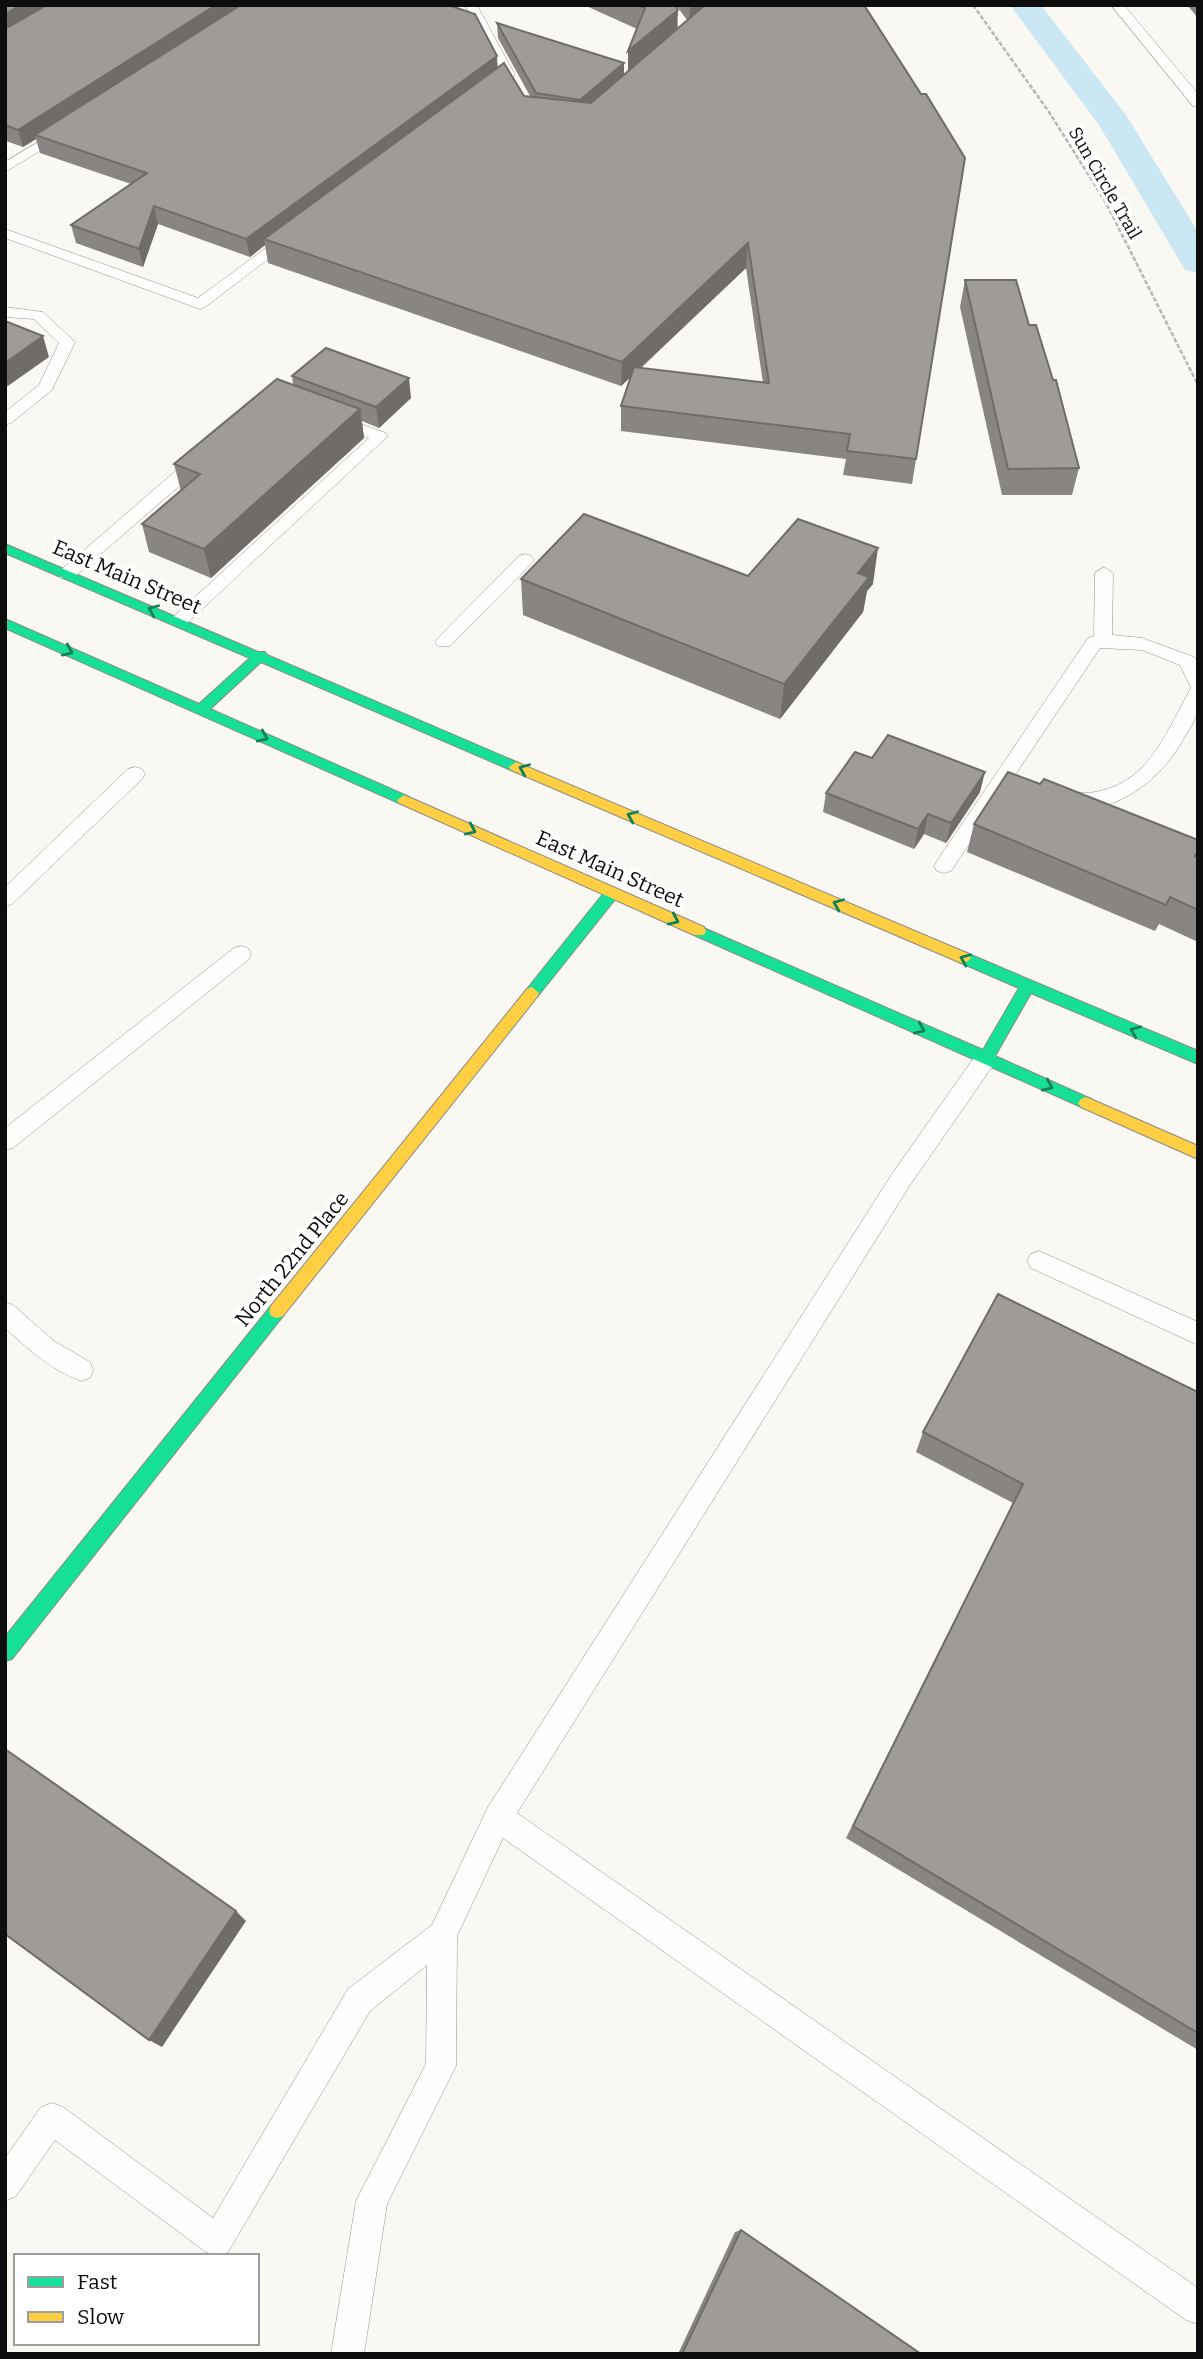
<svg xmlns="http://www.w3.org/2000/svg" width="1203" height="2359" viewBox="0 0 1203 2359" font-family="Bitter,serif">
  <rect width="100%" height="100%" fill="#faf8f2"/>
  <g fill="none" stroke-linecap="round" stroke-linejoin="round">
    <!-- canal -->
    <path fill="#cae7f3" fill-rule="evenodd" d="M1010,5h31l85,110 72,117v41l-13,-3 -86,-145z"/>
    <!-- lane casing -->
    <g stroke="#949390" stroke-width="1">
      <path id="lane" d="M465,5h12l38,70 -19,15h-10l-2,-3 17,-13z
        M1111,5h13l74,89v13l-5,-1z
        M65,126l5,1v6l-65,39v-10z
        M5,229l193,69 87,-64h10l2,3 -92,70 -5,2 -195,-71z
        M5,307l38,5 32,30 -23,48 -41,33 -6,2v-13l34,-27 20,-42 -25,-24 -29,-2z
        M335,415l51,18 2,3 -203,189h-12l-3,-4 3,-4 196,-179 -40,-15 -2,-3z
        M200,454l6,1 2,4 -2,4 -133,115h-12l-3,-4 3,-4 133,-115z
        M525,554l6,2 3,4 -3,4 -81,82h-12l-3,-4 3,-4 81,-82z
        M1104,567l9,6 -1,62 30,3 52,19 3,4c2,15 3,34 1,48 -2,10 -9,21 -14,29 -24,44 -74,83 -128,67l-3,-5 3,-5c14,-4 29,0 44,-4 51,-11 68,-63 91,-103l-11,-23 -38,-15 -42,-2 -149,223 -7,2 -7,-2 -3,-5 3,-5 151,-223 6,-2 1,-63z
        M135,767l7,2 3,5 -3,5 -130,125 -7,3v-20l123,-118z
        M241,946l7,2 3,6 -3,6 -235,188 -8,2v-22l229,-180z
        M986,1049l8,3 3,6 -3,6 -84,121 -393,628 681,475v36l-12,-4 -683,-482 -46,98 -1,130 -69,138 -23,150h-33l25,-153 70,-137 1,-99 -57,46 -142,241 -8,4 -14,-4 -151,-112 -39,56 -11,5v-43l36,-51 11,-4 11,4 150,111 135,-229 84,-64 56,-118 406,-636 84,-119z
        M1039,1251l159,71v23l-167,-77 -4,-7 4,-7z
        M5,1302l8,3 41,36 36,21 3,8 -3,8 -9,3c-30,-11 -53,-32 -76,-53z"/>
    </g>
    <!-- fast casing -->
    <g stroke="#8a8987" stroke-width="2">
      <path id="fast" d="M5,544l253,108h7l2,3 254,109 2,3 -7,5 -5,-2 -250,-108 -51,47 199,88 2,3 -7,5 -5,-2 -394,-175v-9l194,85 51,-46 -245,-105z
        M612,888l5,1 2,4 -2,4 -80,100h-10l-2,-4 2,-4 80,-100z
        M699,926l284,124 36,-62 -60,-26 -2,-4 7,-6 234,99v13l-167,-71 -36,63 96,43 3,4 -3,4 -5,2 -392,-174 -2,-4 2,-4z
        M277,1304l6,2 2,5 -2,5 -271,343 -7,2v-24l266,-331z"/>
    </g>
    <!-- slow casing -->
    <g stroke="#8a8987" stroke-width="2">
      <path id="slow" d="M516,762l453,192 2,4 -7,6 -5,-2 -448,-192 -2,-3z
        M404,795l300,132 2,4 -2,4h-10l-295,-132 -2,-3z
        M532,987l7,6 -2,4 -254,319 -6,2 -6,-2 -2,-5 2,-5 256,-317z
        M1086,1097l112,49v13l-117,-52 -3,-4 3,-4z"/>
    </g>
    <!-- path -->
    <path stroke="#b8b7b6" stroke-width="2.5" stroke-dasharray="4.5 2" stroke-linecap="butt" d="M973,5l76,107 56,89 93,184"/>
    <!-- lane -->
    <use href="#lane" fill="#fefefd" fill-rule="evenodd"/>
    <!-- fast -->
    <use href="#fast" fill="#16e098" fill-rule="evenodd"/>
    <!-- slow -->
    <use href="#slow" fill="#ffcf43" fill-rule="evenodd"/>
  </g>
  <!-- wall -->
  <path fill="#888583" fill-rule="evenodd" d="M5,5l492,51v12l27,28h6l-32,-58 -1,-15 127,52 4,-4 9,-42 -53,-24h91l3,24 9,-9 -11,-15h188l57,89 44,64 -53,326 -69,-9 3,-16 -225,-28v-25l10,-29 -10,9 -353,-123 -3,-18 -15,12 -92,-33 -15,43 -67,-24 -5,-18 60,-41 -91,-31 -4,-14 -13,8 -17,-6 -1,1zM746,268l17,115 -122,-15z
    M1187,5h11v13z
    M965,280l64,45 50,143 -7,27h-70l-42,-188z
    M292,376l119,22 -32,30 -17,-7 2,17 -153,140 -62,-26 -7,-28 39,-33 -7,-27 119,-80z
    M748,576l125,8 -6,7 -4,21 -83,107 -257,-104 -2,-36z
    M872,758l108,34 -34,51 -22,-9 -10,15 -91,-37 3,-19z
    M1040,784l158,56v12l-2,4 2,1v85l-39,-18 -4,7 -188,-79 7,-28z
    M1198,1392v658l-352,-212 167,-335 -97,-51 7,-20z
    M741,2230l180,124h-243l57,-122z"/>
  <!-- shaded-wall -->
  <path fill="#6f6c6a" d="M21,5h34l-50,29v-20z
    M216,5h30l-211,130 1,4 -13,8 -5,-17z
    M690,5h21l-22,18z
    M678,10l-1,24 -49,41v-24z
    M497,56l1,17 -234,166 1,6 -15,12 -4,-18z
    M624,63v16l-44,36v-15z
    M154,206l4,18 -15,43 -4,-18z
    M748,243l-2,25 -125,118 1,-24z
    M43,336l6,21 -44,31v-25z
    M409,378l2,20 -32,30 -3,-21z
    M360,409l4,29 -153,140 -7,-29z
    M878,548l-5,36 -6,7 -4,21 -83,107 4,-35 74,-111z
    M985,772l-5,20 -34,51 5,-20z
    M928,814l-4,20 -10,15 4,-20z
    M236,1911l10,10 -84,126 -13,-7z"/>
  <!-- building -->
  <path fill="#9e9b98" stroke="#6f6c6a" stroke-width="2" d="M5,5h16l-16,9z
    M47,5h169l-198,125 -13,-5v-96z
    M241,5h57l-1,1 3,-1h148l27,9 22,42 -251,183 -92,-33 -15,43 -68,-24 76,-52 -112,-38z
    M638,5h37l3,5 -50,41 17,-43z
    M705,5h159l57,89h5l39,64 -49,301 -69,-8 3,-17 -229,-28 13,-39 135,16 -21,-140 -126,119 -358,-123 240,-176 20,33 67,7z
    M497,23l127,40 -44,37 -44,-7z
    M965,280h51l13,45h7l17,55h3l23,88 -71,1z
    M5,321l38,15 -38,27z
    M326,348l83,30 -33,29 -84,-31z
    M277,379l83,30 -156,140 -62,-25 58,-50 -26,-10z
    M584,514l164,62 50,-57 80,29 -20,25 11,4 -85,107 -263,-105z
    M888,735l97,37 -34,51 -23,-9 -10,15 -92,-36 29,-41 17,6z
    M1008,772l32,12 4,-5 154,61v11l-3,5 3,1v53l-28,-13 -4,8 -192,-81z
    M998,1294l200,98v641l-345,-207 170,-342 -100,-52z
    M5,1749l231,162 -87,129 -144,-106z
    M741,2230l180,124h-239z"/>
  <!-- one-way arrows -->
  <defs><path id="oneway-chevron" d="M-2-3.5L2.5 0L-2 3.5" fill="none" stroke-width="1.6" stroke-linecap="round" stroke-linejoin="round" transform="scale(1.75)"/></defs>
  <g stroke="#128159">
    <use href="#oneway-chevron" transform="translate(153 610) rotate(-157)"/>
    <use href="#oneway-chevron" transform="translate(68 651) rotate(24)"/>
    <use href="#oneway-chevron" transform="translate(263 737) rotate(24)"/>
    <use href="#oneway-chevron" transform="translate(524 769) rotate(-157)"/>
    <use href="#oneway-chevron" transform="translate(632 816) rotate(-157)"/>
    <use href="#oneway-chevron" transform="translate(471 830) rotate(24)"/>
    <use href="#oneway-chevron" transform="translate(838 904) rotate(-157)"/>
    <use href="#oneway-chevron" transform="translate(674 920) rotate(24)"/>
    <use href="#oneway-chevron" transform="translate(965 959) rotate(-157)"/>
    <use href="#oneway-chevron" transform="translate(920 1029) rotate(24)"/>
    <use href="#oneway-chevron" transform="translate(1135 1031) rotate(-157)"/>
    <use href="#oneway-chevron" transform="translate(1048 1086) rotate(24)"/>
  </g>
  <g text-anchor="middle" stroke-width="7" stroke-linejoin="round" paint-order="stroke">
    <!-- far-street labels -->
    <g font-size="18" fill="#0d0d0d" stroke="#fff">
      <text transform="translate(1105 183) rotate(60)" y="6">Sun Circle Trail</text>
    </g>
    <!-- street labels -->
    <g font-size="21" fill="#0d0d0d" stroke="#fff">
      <text transform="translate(127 577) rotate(23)" y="7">East Main Street</text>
      <text transform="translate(610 869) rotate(24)" y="7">East Main Street</text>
      <text transform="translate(292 1259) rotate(-51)" y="7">North 22nd Place</text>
    </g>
  </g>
  <!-- border -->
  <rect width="1203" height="2359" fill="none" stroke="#0d0d0d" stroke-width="14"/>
  <!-- legend -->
  <rect x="14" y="2254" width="245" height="91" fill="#ffffff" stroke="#9e9e9e" stroke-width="2"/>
  <rect x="28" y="2277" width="35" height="10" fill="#16e098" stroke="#9e9e9e" stroke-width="2"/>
  <text x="77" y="2289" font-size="21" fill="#0d0d0d">Fast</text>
  <rect x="28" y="2312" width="35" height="10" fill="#ffcf43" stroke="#9e9e9e" stroke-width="2"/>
  <text x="77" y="2324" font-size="21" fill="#0d0d0d">Slow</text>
</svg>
